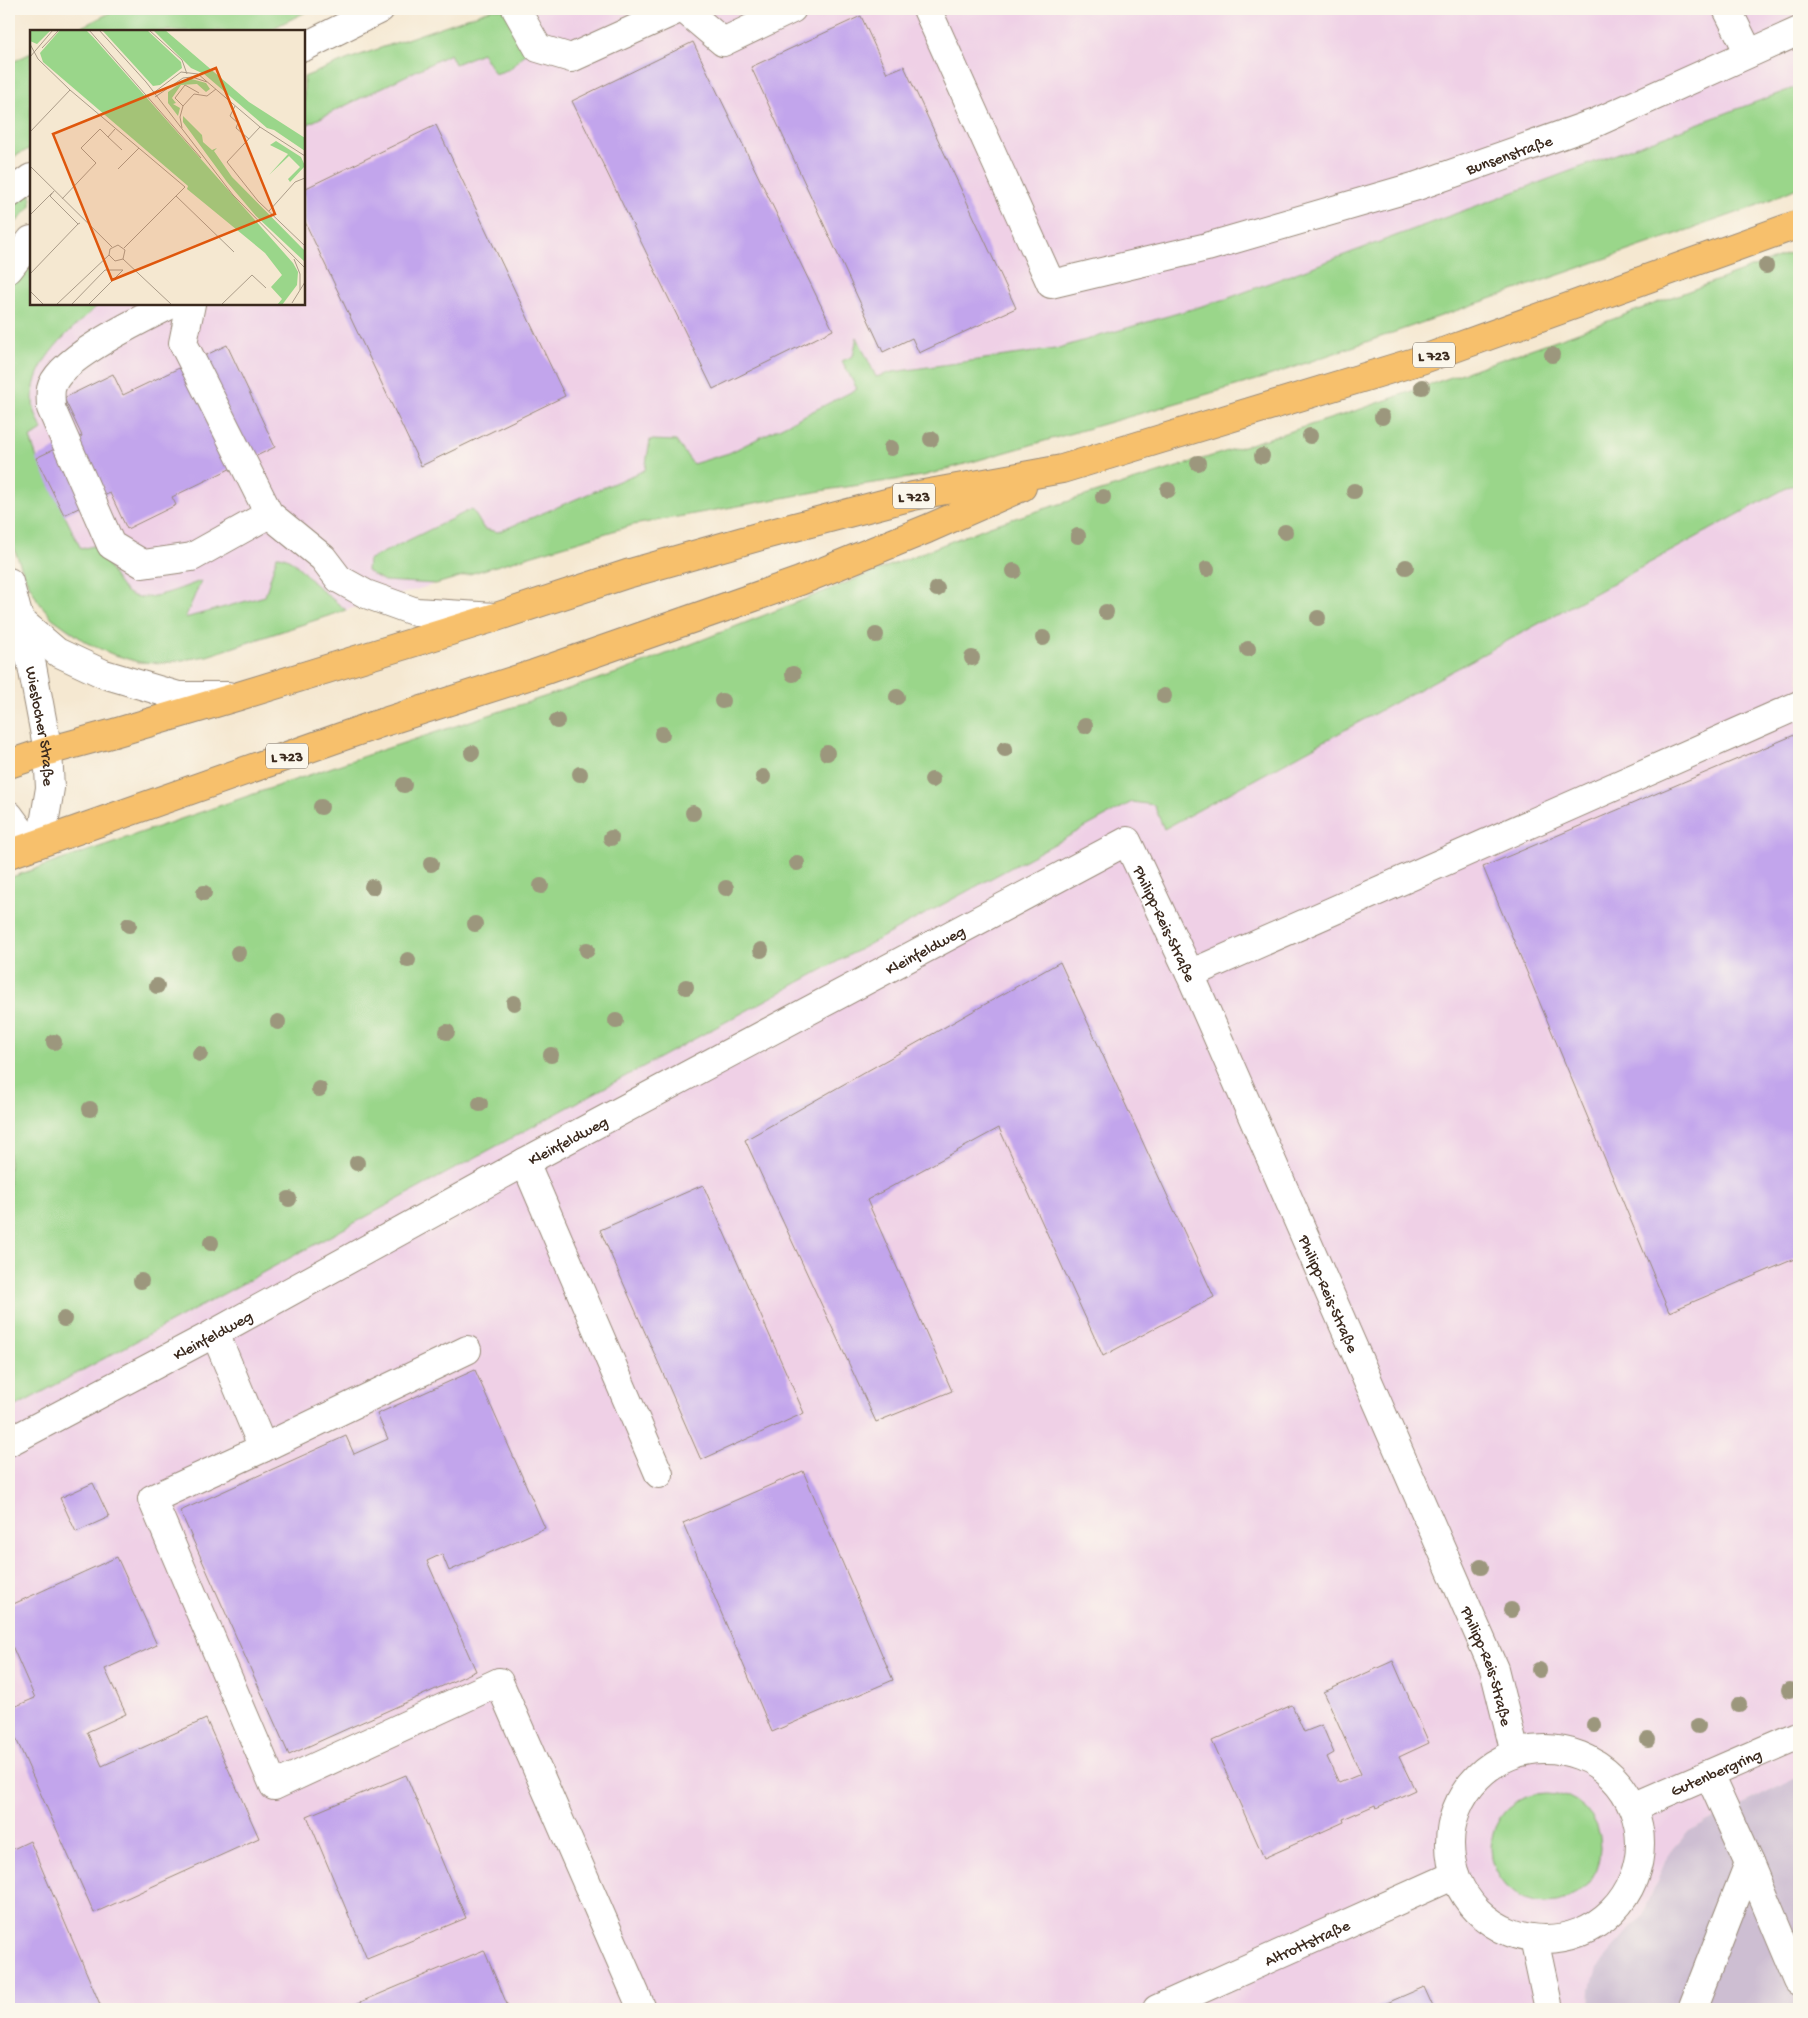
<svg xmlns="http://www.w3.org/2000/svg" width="1808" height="2018" viewBox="0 0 1808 2018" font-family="'Gochi Hand',sans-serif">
  <rect width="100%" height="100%" fill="#fbf7ec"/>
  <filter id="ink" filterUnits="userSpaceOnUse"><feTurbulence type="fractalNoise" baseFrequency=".02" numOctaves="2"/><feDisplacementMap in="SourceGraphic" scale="10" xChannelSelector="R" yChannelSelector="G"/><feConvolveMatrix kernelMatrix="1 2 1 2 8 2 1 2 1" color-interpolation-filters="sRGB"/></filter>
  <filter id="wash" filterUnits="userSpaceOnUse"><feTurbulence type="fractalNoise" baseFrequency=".0096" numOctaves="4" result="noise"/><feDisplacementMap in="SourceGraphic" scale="20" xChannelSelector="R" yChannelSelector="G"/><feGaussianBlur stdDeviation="1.12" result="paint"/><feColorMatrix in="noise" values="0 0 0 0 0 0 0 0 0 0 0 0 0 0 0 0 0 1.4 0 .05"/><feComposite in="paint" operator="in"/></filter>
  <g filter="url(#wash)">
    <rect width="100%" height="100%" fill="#f5e8d1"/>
    <!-- built -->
    <path fill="#efd0e6" d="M493,9h1306v77l-573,213 -171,50 -619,235 -90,26 -100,34 -39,12 -43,7 -26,-1 -51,-19 -17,-11 -18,-14 -14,-17 -12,-22 -17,-43v-249l22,17h273v-227l45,-18z
      M1799,481v1295l-110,55 -22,25 -24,59 -21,26 -31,47 -1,21h-1581v-599l1123,-608 22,3 11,24z"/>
    <!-- industrial -->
    <path fill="#cdbed2" d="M1799,1776v233h-209l1,-21 6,-21 46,-52 24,-59 22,-25z"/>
    <!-- green -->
    <path fill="#9ad68a" stroke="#6a8054" d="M118,9h194l-45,22h-194z
      M493,9h23l19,33 -25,27 -15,5 -13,-21 -27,11 -5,-10 -146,72v-49l45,-18z
      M31,53v95l-16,8 -6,6v-98z
      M1799,86v101l-48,21 -491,171 -337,97 -91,13 -199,36 -197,59 -52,-3 -17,-10 1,-11 104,-51 12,20 14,3 147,-62 5,-30 26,1 17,23 36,-11 128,-64 -15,-28 11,-5 4,-19 19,40 17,-5 162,-23 171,-50z
      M31,187v19l-22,24v-27z
      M1799,250v231l-635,348 -10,-24 -22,-3 -1123,608v-532l370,-127 244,-80 367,-145 371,-117 212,-75z
      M31,256v48h68c-27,26 -68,55 -66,97 0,9 6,20 9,29l-12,8 7,20 44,91 16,-4c6,12 22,45 34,50 18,8 52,-8 70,-14l-16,37 80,-22 12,-40c17,0 27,19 39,29 10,9 20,17 30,25l-139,46 -43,7 -26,-1 -26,-8 -25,-11 -35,-25 -14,-17 -12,-22 -17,-43v-249z
      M1491 1848a55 55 0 1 1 110 0a55 55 0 1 1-110 0Z"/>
    <g id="blocks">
      <!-- building -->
      <path fill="#c2a5ec" d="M861,16l26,57 17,-7 112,242 -97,45 -7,-15 -29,14 -132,-285z
        M693,42l140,288 -120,59 -141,-288z
        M436,125l129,271 -144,70 -117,-246v-31z
        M227,345l48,102 -103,50 4,8 -49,24 -17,-36 -46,22 -28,-57 46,-22 -18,-38 49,-24 10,21z
        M1799,733v524l-130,55 -186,-445z
        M1060,962l154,335 -111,59 -104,-228 -132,72 85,191 -76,31 -131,-282z
        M703,1185l101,228 -103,47 -101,-230z
        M475,1370l70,158 -96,43 -7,-17 -15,7 49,110 -187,84 -109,-244 166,-75 8,18 34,-15 -11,-25z
        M803,1471l90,209 -121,52 -89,-209z
        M93,1483l16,34 -33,15 -16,-34z
        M117,1557l40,88 -52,24 21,45 -39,18 15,34 104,-47 53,119 -165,75 -85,-190v-14l26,-11 -26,-59v-33z
        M1393,1661l36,82 -30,14 16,33 -39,18 -1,-3 -32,14 1,3 -80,36 -52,-117 80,-36 12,27 18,-7 12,28 -7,4 12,26 22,-9 -37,-82z
        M406,1775l60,143 -99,41 -60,-143z
        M30,1841l72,168h-93v-158z
        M484,1950l25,59h-165z
        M1424,1987l10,22h-61z"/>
    </g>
  </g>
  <g filter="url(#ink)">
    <use href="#blocks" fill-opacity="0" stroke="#988978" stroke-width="1"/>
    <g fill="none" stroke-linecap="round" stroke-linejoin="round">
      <!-- minor casing -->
      <g stroke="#988978" stroke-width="30">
        <g id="minor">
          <path d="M516,9l22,39 33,10 108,-49"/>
          <path d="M684,9l39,33 69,-33"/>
          <path id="s1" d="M927,9l124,275 156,-37 210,-61 178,-63 204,-92"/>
          <path d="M1727,9l22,44"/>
          <path d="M304,47l76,-38"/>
          <path d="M9,194l22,-16"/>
          <path d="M9,269l22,-29"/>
          <path d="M172,304c-28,14 -115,55 -121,85 -1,6 0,13 0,19l60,137 32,19 49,-7 77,-43"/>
          <path d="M191,304l-8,39 86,171 54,44 16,21 27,15 50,18 79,5"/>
          <path id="s2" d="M9,582l23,84 16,85 2,37 -9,54"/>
          <path d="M21,621l36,31 47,22 74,22h50"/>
          <path d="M9,815l11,15 15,14"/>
          <path d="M1190,974l609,-269"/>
          <path d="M525,1162l134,312"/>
          <path d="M215,1333l48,115 -111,51 122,287 225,-104 143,327"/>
          <path id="s3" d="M9,1442l206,-109 310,-171 602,-321 63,133 304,695 21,84"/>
          <path d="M263,1448l204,-98"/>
          <circle cx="1545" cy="1844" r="95"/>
          <path d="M1709,1775l40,88"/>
          <path id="s4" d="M1633,1807l166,-72"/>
          <path d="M1534,1939l15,70"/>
          <path id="s5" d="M1157,2009l298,-134"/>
          <path d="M1692,2009l57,-146 50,119"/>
        </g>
      </g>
      <!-- major casing -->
      <g stroke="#988978" stroke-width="30">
        <path id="major" d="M9,764l39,-13 66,-18 125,-37 257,-79 131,-43 141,-40 145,-38 149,-27 359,-109 378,-136
          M9,854l366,-129 159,-51 266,-93 127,-52 95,-42"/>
      </g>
      <!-- minor -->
      <use href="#minor" stroke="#fff" stroke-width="28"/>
      <!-- major -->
      <use href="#major" stroke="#f7c06c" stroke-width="28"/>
    </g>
    <!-- trees -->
    <g fill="#9c977d">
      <circle cx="1766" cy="266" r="8"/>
      <circle cx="1552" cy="355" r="8"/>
      <circle cx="1422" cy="387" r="8"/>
      <circle cx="1382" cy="417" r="8"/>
      <circle cx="1310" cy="436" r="8"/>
      <circle cx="931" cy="439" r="8"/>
      <circle cx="891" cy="448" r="8"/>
      <circle cx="1262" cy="456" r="8"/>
      <circle cx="1198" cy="463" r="8"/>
      <circle cx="1168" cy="490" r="8"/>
      <circle cx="1354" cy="491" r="8"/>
      <circle cx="1103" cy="497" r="8"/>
      <circle cx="1285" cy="532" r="8"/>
      <circle cx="1078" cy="536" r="8"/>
      <circle cx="1406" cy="567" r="8"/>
      <circle cx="1207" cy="569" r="8"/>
      <circle cx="1014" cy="571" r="8"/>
      <circle cx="937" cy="589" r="8"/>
      <circle cx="1106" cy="612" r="8"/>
      <circle cx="1318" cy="618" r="8"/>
      <circle cx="876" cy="635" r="8"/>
      <circle cx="1043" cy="638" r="8"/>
      <circle cx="1248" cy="649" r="8"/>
      <circle cx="972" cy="658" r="8"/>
      <circle cx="793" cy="674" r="8"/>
      <circle cx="1164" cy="696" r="8"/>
      <circle cx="897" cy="697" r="8"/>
      <circle cx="722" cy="701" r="8"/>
      <circle cx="557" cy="721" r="8"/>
      <circle cx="1085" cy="726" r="8"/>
      <circle cx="662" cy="734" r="8"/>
      <circle cx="1005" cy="749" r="8"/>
      <circle cx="472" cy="753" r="8"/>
      <circle cx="827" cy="753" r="8"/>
      <circle cx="580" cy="774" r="8"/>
      <circle cx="763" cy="777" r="8"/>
      <circle cx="932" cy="780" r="8"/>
      <circle cx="404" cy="785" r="8"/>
      <circle cx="321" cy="807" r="8"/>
      <circle cx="693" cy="813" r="8"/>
      <circle cx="611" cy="838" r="8"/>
      <circle cx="797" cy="863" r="8"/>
      <circle cx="431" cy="864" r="8"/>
      <circle cx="541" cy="886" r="8"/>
      <circle cx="372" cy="887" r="8"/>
      <circle cx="726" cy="888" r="8"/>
      <circle cx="204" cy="893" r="8"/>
      <circle cx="475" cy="924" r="8"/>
      <circle cx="129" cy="925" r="8"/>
      <circle cx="587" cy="950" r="8"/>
      <circle cx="761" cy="950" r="8"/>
      <circle cx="238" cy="953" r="8"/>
      <circle cx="408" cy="960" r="8"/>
      <circle cx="157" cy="986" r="8"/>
      <circle cx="686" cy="987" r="8"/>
      <circle cx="514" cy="1003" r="8"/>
      <circle cx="616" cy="1021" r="8"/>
      <circle cx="278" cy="1022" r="8"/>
      <circle cx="447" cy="1032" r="8"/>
      <circle cx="54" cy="1042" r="8"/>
      <circle cx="200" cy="1054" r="8"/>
      <circle cx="551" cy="1055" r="8"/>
      <circle cx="319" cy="1089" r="8"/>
      <circle cx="480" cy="1104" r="8"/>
      <circle cx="90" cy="1109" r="8"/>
      <circle cx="357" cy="1163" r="8"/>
      <circle cx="289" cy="1199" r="8"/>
      <circle cx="211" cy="1243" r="8"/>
      <circle cx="141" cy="1281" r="8"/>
      <circle cx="64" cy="1319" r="8"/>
      <circle cx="1481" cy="1567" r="8"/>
      <circle cx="1511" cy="1610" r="8"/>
      <circle cx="1539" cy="1670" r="8"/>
      <circle cx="1789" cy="1690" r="8"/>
      <circle cx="1739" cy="1705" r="8"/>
      <circle cx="1594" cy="1725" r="8"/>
      <circle cx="1698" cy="1726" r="8"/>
      <circle cx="1648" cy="1740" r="8"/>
    </g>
  </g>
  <g text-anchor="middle" stroke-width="4" stroke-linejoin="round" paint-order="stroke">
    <!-- shield labels -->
    <g fill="#fbf7ec" stroke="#75685c" stroke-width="1">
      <rect x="1413" y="342.5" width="42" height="25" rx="4"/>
      <rect x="893" y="483.5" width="42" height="25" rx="4"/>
      <rect x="266" y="743.5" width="42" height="25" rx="4"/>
    </g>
    <g font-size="15" font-weight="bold" fill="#3b2a1e">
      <text x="1434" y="360">L 723</text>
      <text x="914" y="501">L 723</text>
      <text x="287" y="761">L 723</text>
    </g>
    <!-- street labels -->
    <g font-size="16" fill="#3b2a1e" stroke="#fbf7ec">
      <text dy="6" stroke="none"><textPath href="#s1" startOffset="778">Bunsenstraße</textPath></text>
      <text dy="6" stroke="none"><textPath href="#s2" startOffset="148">Wieslocher Straße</textPath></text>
      <text dy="6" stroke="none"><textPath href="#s3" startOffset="1360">Philipp-Reis-Straße</textPath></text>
      <text dy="6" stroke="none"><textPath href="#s3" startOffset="1040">Kleinfeldweg</textPath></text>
      <text dy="6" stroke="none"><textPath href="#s3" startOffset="635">Kleinfeldweg</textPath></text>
      <text dy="6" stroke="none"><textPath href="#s3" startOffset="1765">Philipp-Reis-Straße</textPath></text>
      <text dy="6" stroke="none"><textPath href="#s3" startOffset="230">Kleinfeldweg</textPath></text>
      <text dy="6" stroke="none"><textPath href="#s3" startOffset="2170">Philipp-Reis-Straße</textPath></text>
      <text dy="6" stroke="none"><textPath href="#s4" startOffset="90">Gutenbergring</textPath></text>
      <text dy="6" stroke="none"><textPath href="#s5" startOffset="164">Altrottstraße</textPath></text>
    </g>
  </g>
  <!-- overview -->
  <g transform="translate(30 30)">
    <rect width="275" height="275" fill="#f5e8d1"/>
    <path d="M0,0h21l-14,14 -7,-3zM30,0h26l7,7 200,226 5,9 -1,13 -15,20h-5l5,-6 -11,-12 11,-12 -17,-22 -78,-64 1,-3 -145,-124 -3,-9zM72,0h45l34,32 1,6 -22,17 -7,1zM123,0h12l84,72 56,36v13l-31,-21 -7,-2 -63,-54 -13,-6zM158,48l18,5 4,6 -4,3 -9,-8 -16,1 -9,13 4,5 -3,1 7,4 -2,8 -10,-13v-11zM153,86l19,19 1,7 9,8 5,-2 -3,3 18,26 73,74v11l-49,-46 -29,-34 -44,-60zM246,111l25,16 4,9 -15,16 -2,-3 12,-12 -11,-11 -20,19 19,-21 -18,-9z" fill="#9ad68a"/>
    <path fill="none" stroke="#ab9c89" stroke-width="1" d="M59,0l112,128M69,0l47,52 87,113 72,73M119,0l33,30 5,14M0,14l8,15 32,31 115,97 -61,61M12,18l17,-18M0,27l23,-27M122,64l29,-22 17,2 62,53 45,29M125,67l28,-19 9,-1 15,5M153,76l-8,-8 10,-13 14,8M205,76l-5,10 8,7 -2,5 13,11M230,97l-33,35 31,39 47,45M152,98l-2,-11 3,-11 11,-12 13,2 9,-7M0,102l40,-42M78,107l14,13M0,136l82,81M88,139l21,-21M24,161l-4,5 28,28 2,-1M146,166l58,56M32,169l34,-36 -15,-15 19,-19 8,8 7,-8M239,181l26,-29 10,-4M0,185l22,-22M79,225l1,-6 8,-4 7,5 -2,9M79,225l6,6 8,-2M93,229l49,46M264,229l6,15v16M0,244l48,-50M0,261l14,14M262,273l13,-21M26,275l53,-50M41,275l34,-35h18l-35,35M191,275l31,-30 14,13"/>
    <path fill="#df570d" fill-opacity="0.15" stroke="#df570d" stroke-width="2.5" d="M186,38l59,146 -163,66 -59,-146z"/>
    <rect width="275" height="275" fill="none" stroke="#3b2a1e" stroke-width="2.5"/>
  </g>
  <!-- margin -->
  <rect width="1808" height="2018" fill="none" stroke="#fbf7ec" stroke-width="30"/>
</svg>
